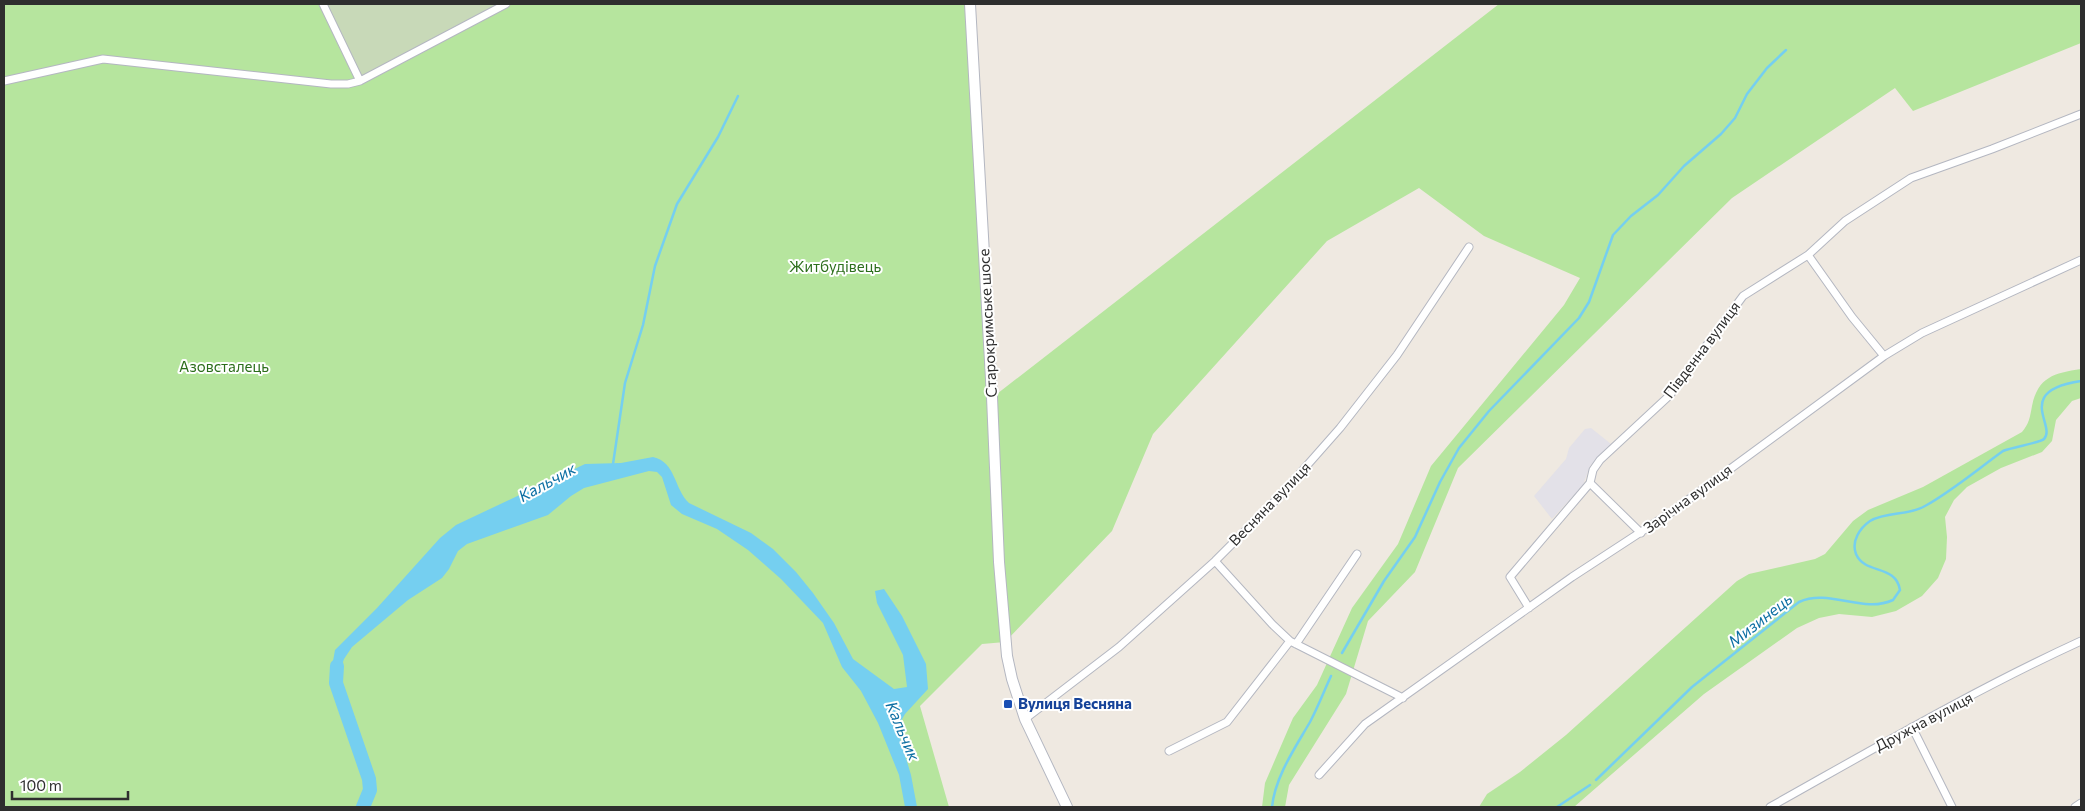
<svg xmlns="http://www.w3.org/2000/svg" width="2085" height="811" viewBox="0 0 2085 811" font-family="Commissioner,sans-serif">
  <rect width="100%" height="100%" fill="#efe9e1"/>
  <!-- industrial -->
  <path fill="#e3e1e8" d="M1591,428l20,16 -21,22 -7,19 -31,34 -18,-23 32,-37 3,-11 16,-19z"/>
  <!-- green -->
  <path fill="#b6e59e" d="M4,4h966l23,393 506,-393h582v39l-168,68 -18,-23 -163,110 -274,270 -43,104 -47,49 -22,73 -57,91 -4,22h-23l3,-24 28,-65 24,-33 35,-77 46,-64 33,-78 133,-161 16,-27 -96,-42 -65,-48 -92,53 -174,193 -41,97 -107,111 -23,2 -62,62 29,101h-945z
    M2081,369v29l-9,3 -16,19 -4,21 -10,11 -41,16 -34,19 -13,13 -9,17 2,20 -1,22 -8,19 -16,18 -26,15 -24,6 -33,-3 -20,4 -22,10 -93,66 -130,113h-95l8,-13 33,-22 46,-37 171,-154 12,-7 66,-15 10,-5 28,-33 15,-11 55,-23 99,-55c7,-8 8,-15 10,-26 6,-29 22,-33 49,-37z"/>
  <!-- cemetery -->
  <path fill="#c8d9b8" d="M323,4h183l-146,77z"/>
  <!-- water -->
  <path fill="#75cff0" d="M653,457c23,5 21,32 36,46l62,30 22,16 23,23 17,21 21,30 19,36 41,30 13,-2 -4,-32 -26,-52 -2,-12 9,-2 18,27 24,48 2,25 -23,25 -8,14 14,47 6,32h-12l-6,-32 -21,-52 -17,-32 -19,-24 -19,-44 -42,-44 -33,-29 -31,-21 -35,-15 -11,-9 -9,-28 -5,-5 -8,-1 -65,17 -13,8 -23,19 -81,29 -9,7 -9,18 -7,9 -34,22 -56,47 -8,12 -8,24 -3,-22 2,-11 42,-42 63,-70 16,-13 129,-61 36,-1z"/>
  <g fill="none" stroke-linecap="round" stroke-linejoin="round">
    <!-- stream -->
    <path stroke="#75cff0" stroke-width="2.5" d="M613,464l12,-81 18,-58 12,-59 22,-62 41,-67 20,-41
      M1342,653l42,-72 31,-44 25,-55 19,-34 30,-37 90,-93 10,-16 24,-67 18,-19 27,-21 26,-29 37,-32 14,-16 12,-24 20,-26 19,-18
      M1596,780l96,-93 107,-85c30,-14 64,12 94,-2l7,-10c-4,-26 -35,-15 -44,-36 -5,-13 4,-26 14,-33 17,-10 38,-5 55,-15 27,-15 53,-37 78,-55 9,-4 37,-8 41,-12 13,-13 -31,-48 37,-58
      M1272,807c3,-30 23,-59 38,-85 8,-15 14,-31 21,-46
      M1557,807l33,-22"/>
    <!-- river -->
    <path stroke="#75cff0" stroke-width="14" d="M337,666l-1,17 33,96 1,11 -7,17"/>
    <!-- street casing -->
    <g stroke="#b4b7c1" stroke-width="9">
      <path id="street" d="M323,4l37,77
        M4,81l99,-22 228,25h17l12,-3 146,-77
        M1808,255l44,62 32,39
        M1590,483l51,50
        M1215,561l57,63 18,17 113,57
        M1529,608l-19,-31 80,-94 3,-13 7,-10 70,-65 73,-99 65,-41 37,-34 66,-43 81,-29 89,-35
        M1296,644l61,-90
        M1025,719l94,-72 96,-86 65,-65 60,-68 57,-73 72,-108
        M1912,727l40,80
        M1169,751l58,-29 63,-81
        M1319,775l46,-51 207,-147 101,-66 211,-155 38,-23 159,-73
        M1770,807c102,-57 204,-117 311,-166
        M2075,807l6,-4"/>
    </g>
    <!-- secondary casing -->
    <g stroke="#b4b7c1" stroke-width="12">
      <path id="secondary" d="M970,4l22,393 7,165 8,94 5,23 13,40 42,88"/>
    </g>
    <!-- street -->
    <use href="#street" stroke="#fff" stroke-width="7"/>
    <!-- secondary -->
    <use href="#secondary" stroke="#fff" stroke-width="10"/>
  </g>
  <!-- markers -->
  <rect fill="#1a4fb4" stroke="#fff" stroke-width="2" x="1003" y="699" width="10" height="10" rx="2.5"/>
  <g text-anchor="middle" stroke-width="4" stroke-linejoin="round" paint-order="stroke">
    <!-- park labels -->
    <g font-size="15" fill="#2c6e1b" stroke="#fff">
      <text x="835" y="272">Житбудівець</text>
      <text x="224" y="372">Азовсталець</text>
    </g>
    <!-- street labels -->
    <g font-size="15" fill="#2e2e2e" stroke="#fff">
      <text transform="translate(988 323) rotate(-93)" y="5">Старокримське шосе</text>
      <text transform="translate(1702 350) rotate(-53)" y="5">Південна вулиця</text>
      <text transform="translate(1688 499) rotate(-36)" y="5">Зарічна вулиця</text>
      <text transform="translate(1270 504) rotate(-46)" y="5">Весняна вулиця</text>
      <text transform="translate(1924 722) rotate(-28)" y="5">Дружна вулиця</text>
    </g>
    <!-- transit labels -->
    <g font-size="15" font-weight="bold" fill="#164399" stroke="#fff" text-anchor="start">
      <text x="1018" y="709">Вулиця Весняна</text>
    </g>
    <!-- water labels -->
    <g font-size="16" font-style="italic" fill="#0d6fa3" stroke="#fff">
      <text transform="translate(547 482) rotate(-29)" y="6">Кальчик</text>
      <text transform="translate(1760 620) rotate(-38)" y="6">Мизинець</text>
      <text transform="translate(903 731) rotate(67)" y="6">Кальчик</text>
    </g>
  </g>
  <!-- border -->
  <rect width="2085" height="811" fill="none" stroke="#2e2e2e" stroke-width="10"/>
  <!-- scale -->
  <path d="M12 791v8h116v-8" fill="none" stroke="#2e2e2e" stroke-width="2.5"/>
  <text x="20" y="791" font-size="15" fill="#2e2e2e" stroke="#ffffff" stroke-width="4" paint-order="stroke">100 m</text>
</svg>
